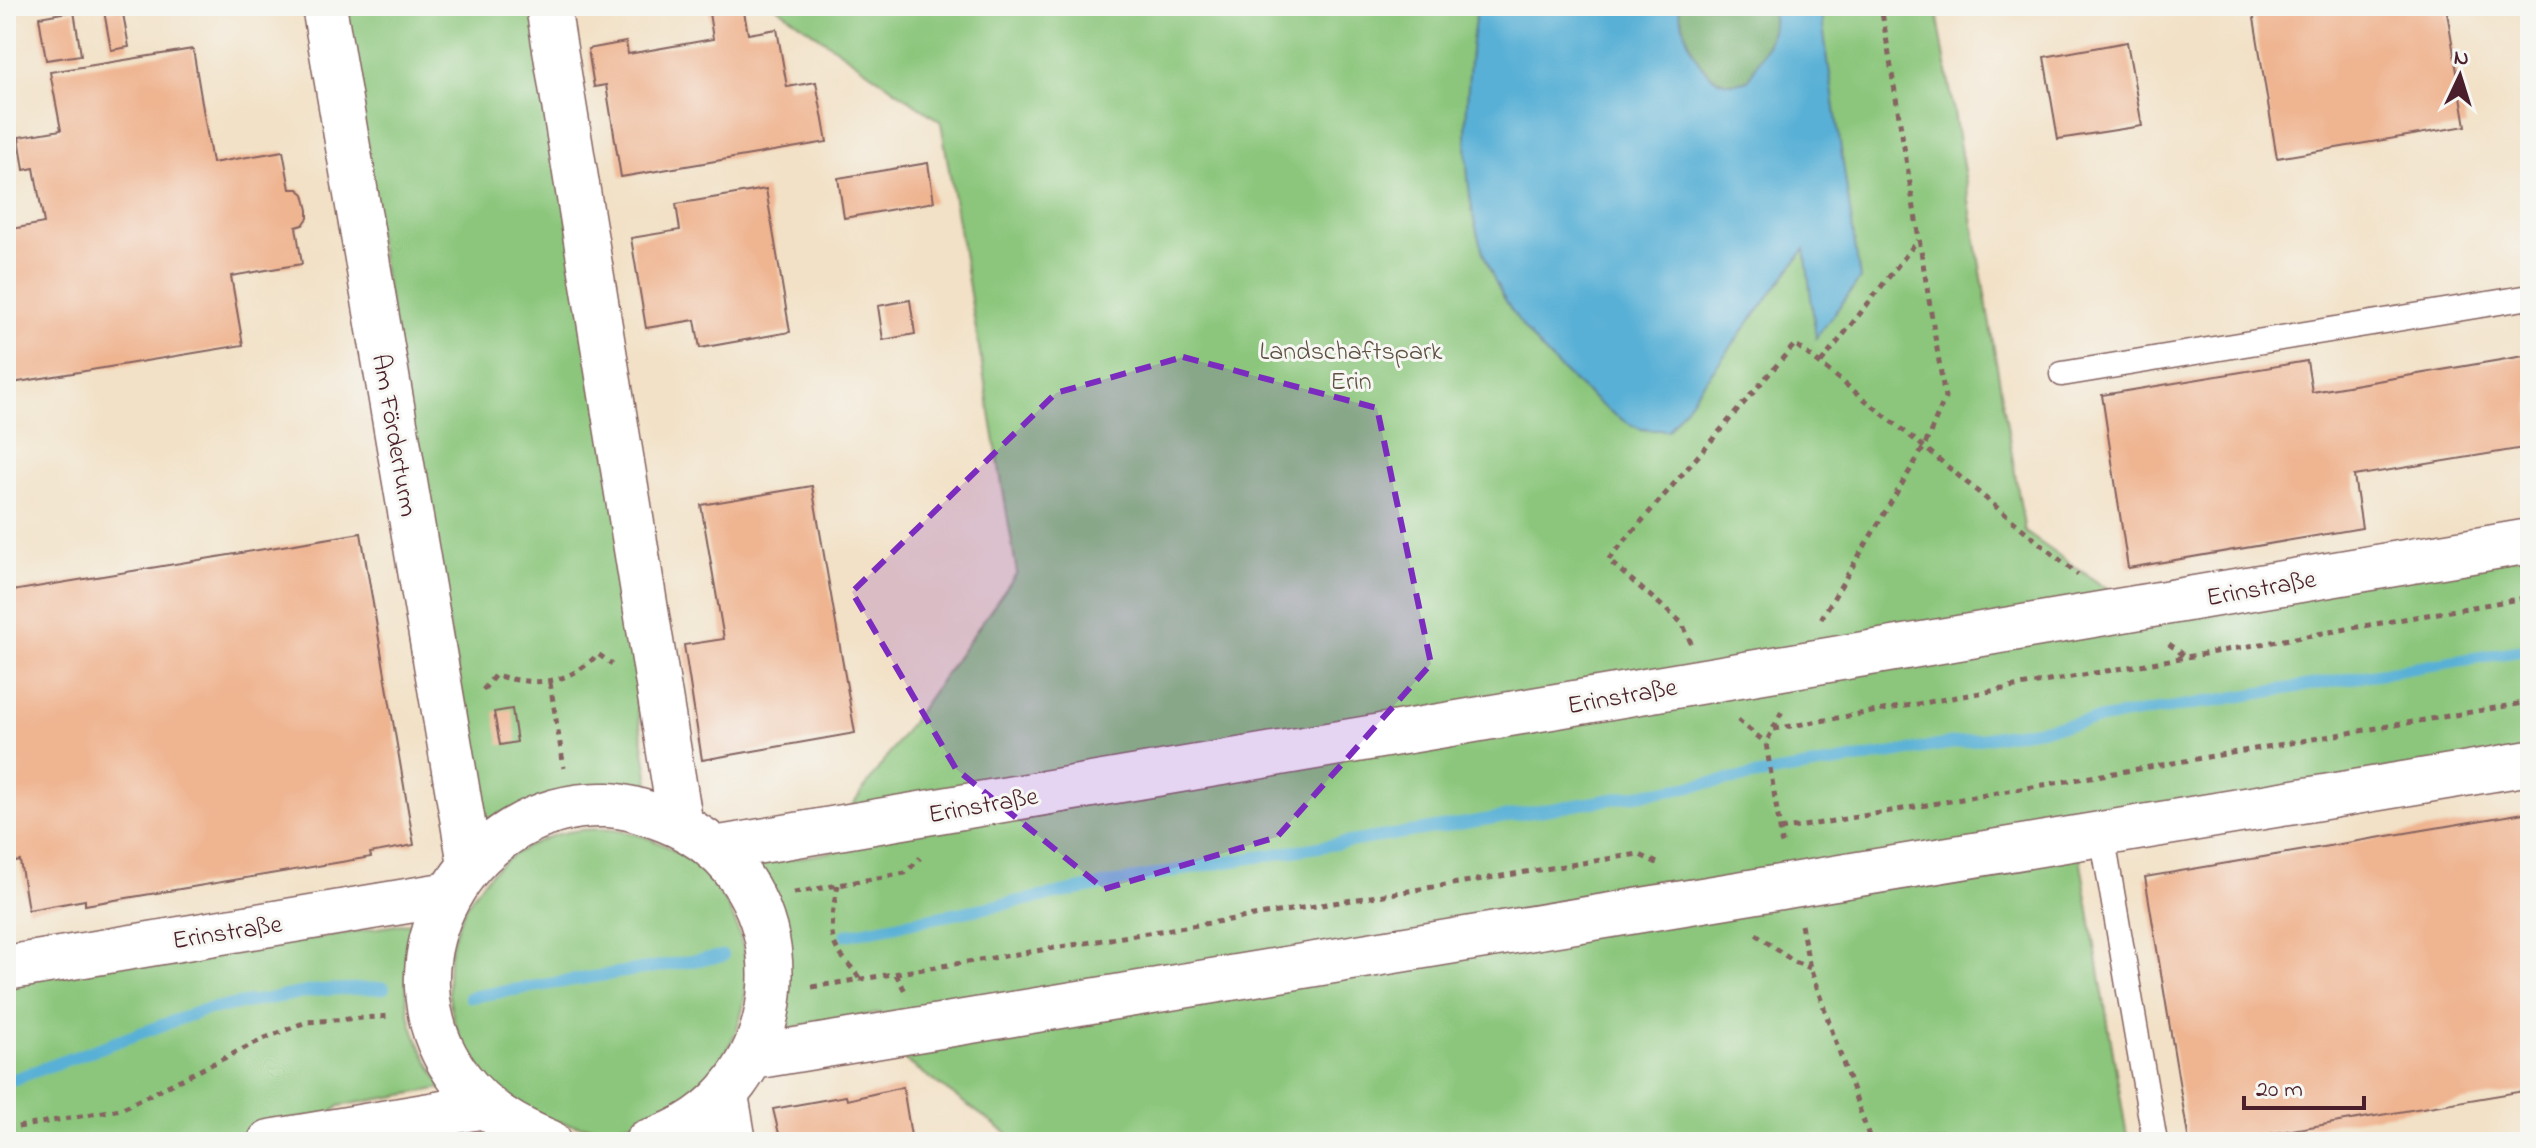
<svg xmlns="http://www.w3.org/2000/svg" width="2536" height="1148" viewBox="0 0 2536 1148" font-family="'Indie Flower',sans-serif">
  <rect width="100%" height="100%" fill="#f6f6f2"/>
  <filter id="ink" filterUnits="userSpaceOnUse"><feTurbulence type="fractalNoise" baseFrequency=".0125" numOctaves="2"/><feDisplacementMap in="SourceGraphic" scale="16" xChannelSelector="R" yChannelSelector="G"/><feConvolveMatrix kernelMatrix="1 2 1 2 8 2 1 2 1" color-interpolation-filters="sRGB"/></filter>
  <filter id="wash" filterUnits="userSpaceOnUse"><feTurbulence type="fractalNoise" baseFrequency=".006" numOctaves="4" result="noise"/><feDisplacementMap in="SourceGraphic" scale="32" xChannelSelector="R" yChannelSelector="G"/><feGaussianBlur stdDeviation="1.8" result="paint"/><feColorMatrix in="noise" values="0 0 0 0 0 0 0 0 0 0 0 0 0 0 0 0 0 1.4 0 .05"/><feComposite in="paint" operator="in"/></filter>
  <g filter="url(#wash)">
    <rect width="100%" height="100%" fill="#f2e1c6"/>
    <!-- green -->
    <path fill="#8bc67b" stroke="#6a7253" stroke-width="2" d="M335,6h197l113,668 -10,18 16,103 -150,18 -16,11z
      M775,6h1161l89,526 95,66 -1273,215 170,-240 -76,-451z
      M2530,554v197l-1627,273 -24,-11 -101,17 -27,-164 102,-18 17,-16z
      M448 978a149 149 0 1 1 298 0a149 149 0 1 1-298 0Z
      M2079,851l49,291h-1109l-128,-92z
      M415,922c-9,36 -14,81 2,117 7,16 17,33 26,49l-104,18 -16,16 -119,20h-198v-165l288,-49 17,11z"/>
    <!-- forest -->
    <path fill="#70ab6b" stroke="#5d654b" stroke-width="2" d="M1678,6h92c12,25 -11,52 -22,74 -45,16 -62,-39 -70,-74z"/>
    <!-- water -->
    <path fill="#59b0d6" stroke="#526880" stroke-width="2" d="M1478,6h200c8,35 25,91 70,74 11,-22 34,-49 22,-74h50l40,273 -44,59 -11,-89 -137,181c-9,0 -21,1 -30,-2 -25,-11 -48,-32 -69,-51 -86,-78 -108,-160 -102,-274 2,-33 4,-65 11,-97z"/>
    <g fill="none" stroke-linecap="round" stroke-linejoin="round">
      <!-- stream -->
      <path stroke="#59b0d6" stroke-width="12" d="M846,935l344,-67 1340,-219
        M470,997l253,-41
        M6,1082l198,-72 115,-20 65,-2"/>
    </g>
    <g id="blocks">
      <!-- building -->
      <path fill="#efb490" d="M708,6h35l5,28 29,-5 10,58 29,-5 11,60 -206,35 -15,-92 -12,2 -6,-38 38,-7 2,12 85,-15z
        M2252,6h194l20,120 -189,32z
        M122,8l7,39 -18,3 -7,-39z
        M74,11l7,44 -35,5 -7,-43z
        M2127,42l15,84 -84,13 -14,-82z
        M193,49l19,114 71,-12 7,38h8l6,5 4,16v8l-5,7 -7,2 6,37 -71,12 12,69 -237,39v-154l38,-7 -10,-55 -10,2 -5,-33 42,-7 -11,-58z
        M928,163l6,39 -90,16 -6,-40z
        M766,189l24,143 -90,16 -5,-28 -49,8 -15,-90 49,-8 -4,-26z
        M910,300l5,34 -32,6 -5,-34z
        M2530,355v92l-176,29 8,52 -234,40 -26,-173 205,-34 5,31z
        M812,486l43,247 -153,27 -18,-115 40,-6 -23,-134z
        M361,533l53,312 -44,8 1,4 -286,48v-5l-57,10 -8,-49 -5,1 -9,-55v-215z
        M512,709l5,33 -17,3 -6,-33z
        M2530,812v278l-309,52h-32l-44,-265z
        M903,1087l9,55h-131l-8,-33 73,-13 1,4z"/>
    </g>
  </g>
  <g filter="url(#ink)">
    <use href="#blocks" fill-opacity="0" stroke="#856361" stroke-width="2"/>
    <g fill="none" stroke-linecap="round" stroke-linejoin="round">
      <!-- service casing -->
      <g stroke="#856361" stroke-width="27">
        <path id="service" d="M2062,374l468,-77
          M2102,834l53,308"/>
      </g>
      <!-- minor casing -->
      <g stroke="#856361" stroke-width="47">
        <path id="minor" d="M324,6l146,858
          M548,6l133,820
          M714,849l1816,-308
          M6,968l443,-74
          M753,1057l1777,-294
          M726,1095l8,47
          M270,1142l215,-36
          M549,1142c-35,-14 -65,-32 -88,-62 -88,-115 6,-280 147,-275 20,1 40,8 58,15 150,59 134,279 -19,322"/>
      </g>
      <!-- path -->
      <path stroke="#856361" stroke-width="5" stroke-dasharray="6 6" stroke-linecap="butt" d="M1821,363l97,-123
        M1821,619l103,-172 21,-49 -64,-392
        M1691,643l-9,-20 -74,-63 187,-216 129,103 154,128
        M2169,644l19,14
        M550,683l14,85
        M483,690l12,-15c39,11 73,11 103,-21l14,10
        M1738,720l28,23
        M1774,729l756,-132
        M1780,830l750,-128
        M1779,843l3,-1 -16,-99 17,-34
        M838,885c-4,21 -12,44 -1,64 6,11 17,19 23,31
        M794,893l111,-20 15,-15
        M1801,925l9,43 61,174
        M1756,934l38,28 16,6
        M896,974l9,17
        M812,987l826,-133 19,9
        M6,1129l115,-20 142,-70 43,-17 85,-6"/>
      <!-- service -->
      <use href="#service" stroke="#fff" stroke-width="24"/>
      <!-- minor -->
      <use href="#minor" stroke="#fff" stroke-width="44"/>
    </g>
  </g>
  <!-- marked area -->
  <path fill="#7b2cbf" fill-opacity="0.2" stroke="#7b2cbf" stroke-width="6" stroke-dasharray="16 10" stroke-linejoin="round" d="M1183,357l194,51 54,256 -154,173 -173,52 -148,-120 -104,-177 204,-199z"/>
  <g text-anchor="middle" stroke-width="6" stroke-linejoin="round" paint-order="stroke">
    <!-- park labels -->
    <g font-size="26" fill="#5e5143" stroke="#f6f6f2">
      <text x="1351" y="359">Landschaftspark<tspan x="1351" dy="30">Erin</tspan></text>
    </g>
    <!-- street labels -->
    <g font-size="26" fill="#4a1f2b" stroke="#f6f6f2">
      <text transform="translate(396 435) rotate(80)" y="9">Am Förderturm</text>
      <text transform="translate(2261 587) rotate(-10)" y="9">Erinstraße</text>
      <text transform="translate(1622 695) rotate(-10)" y="9">Erinstraße</text>
      <text transform="translate(983 804) rotate(-10)" y="9">Erinstraße</text>
      <text transform="translate(227 931) rotate(-9)" y="9">Erinstraße</text>
    </g>
  </g>
  <!-- margin -->
  <rect width="2536" height="1148" fill="none" stroke="#f6f6f2" stroke-width="32"/>
  <!-- north arrow -->
  <g transform="translate(2460 76) rotate(4)" stroke="#f6f6f2" stroke-width="6" paint-order="stroke">
  <path d="M0-6L14 30L0 20L-14 30Z" fill="#4a1f2b"/>
  <text y="-12" font-size="22" font-weight="bold" text-anchor="middle" fill="#4a1f2b">N</text>
  </g>
  <!-- scale -->
  <path d="M2244 1096v12h120v-12" fill="none" stroke="#4a1f2b" stroke-width="4"/>
  <text x="2256" y="1096" font-size="24" fill="#4a1f2b" stroke="#f6f6f2" stroke-width="6" paint-order="stroke">20 m</text>
</svg>
